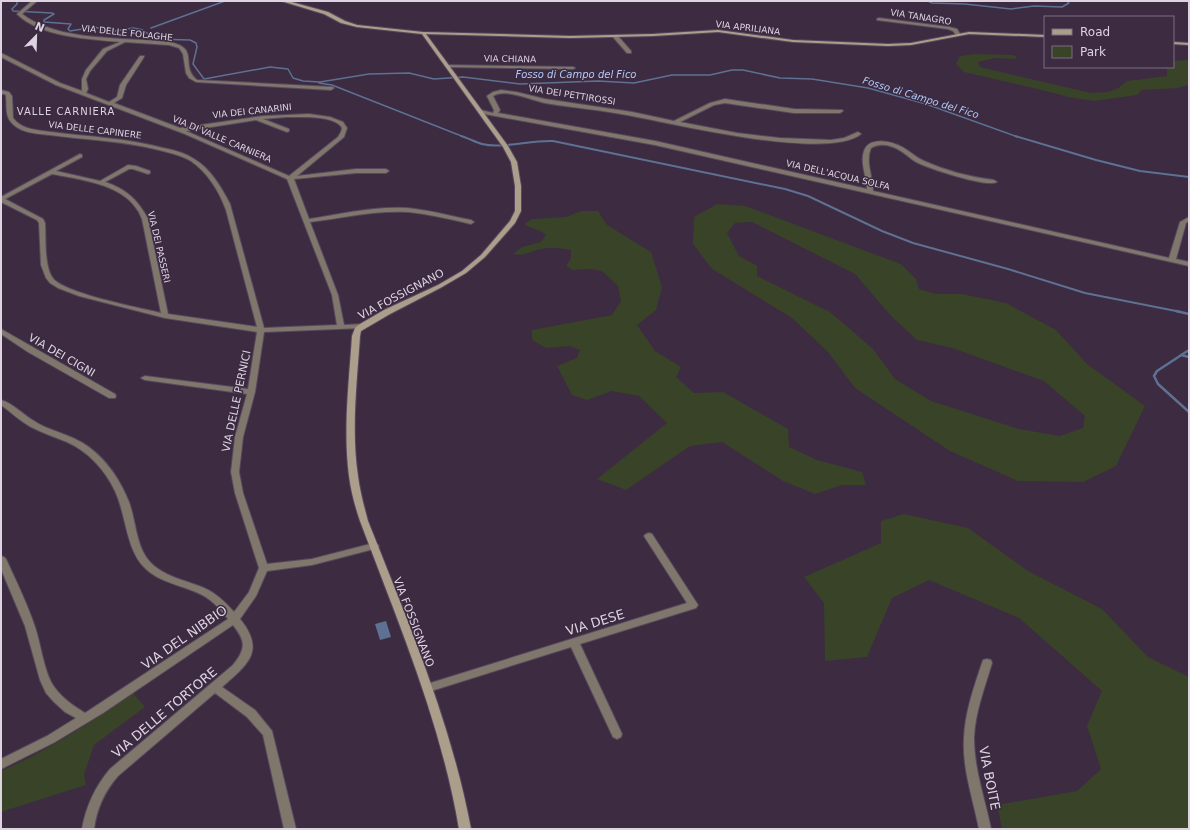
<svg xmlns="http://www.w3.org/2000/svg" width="1190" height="830" viewBox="0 0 1190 830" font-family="'DejaVu Sans',sans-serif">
  <rect width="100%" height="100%" fill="#3c2b41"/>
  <!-- green -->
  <path fill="#394328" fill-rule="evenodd" d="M974,54l39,1 4,2 -2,2 -20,-1 -17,4 2,5 111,26 16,-1 10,-3 10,-8 40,-5v-9h6v-6l16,-1v25l-11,3 -36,2 -5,5 -43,6 -26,-4 -18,-5 -86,-20 -8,-8 4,-8z
    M717,204l28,2 156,58 15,15 3,10 17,5h26l44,9 50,27 31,34 58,42 -29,60 -33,16 -65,-1 -68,-30 -95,-63 -27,-36 -36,-34 -80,-49 -19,-25 1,-27zM752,222l103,52 36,42 26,24 35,8 92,33 41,35 -2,12 -23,8 -41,-7 -88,-28 -36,-22 -22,-30 -43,-37 -73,-36v-10l-18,-10 -12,-23 8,-10z
    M581,211h17l9,14 44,27 11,35 -6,23 -19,15 18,26 26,16 -5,10 18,16 29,-1 65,37 1,18 28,13 45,12 4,13h-24l-27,9 -32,-13 -61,-39 -32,4 -64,44 -29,-11 70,-56 -28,-27 -27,-5 -25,9 -15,-5 -15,-29 20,-8 3,-8 -10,-4 -24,2 -14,-8v-10l80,-15 9,-14 -3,-15 -16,-15 -13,-2 -16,1 -7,-4 5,-8v-8c-11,-2 -23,-3 -34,0 -11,3 -12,6 -24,4l9,-7 19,-5 5,-7c-6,-6 -15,-6 -22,-11l8,-5 34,-2z
    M904,514l64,14 60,43 74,38 46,48 41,20v152h-187l-5,-24 80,-14 24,-22 -14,-43 15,-35 -83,-73 -90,-38 -37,18 -25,59 -42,4 -1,-58 -20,-26 77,-34v-22z
    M133,693l12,14 -51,38 -10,30 2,10 -85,27v-41c47,-20 90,-49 132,-78z"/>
  <!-- water -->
  <path fill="#5e7192" d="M386,621l5,16 -11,3 -5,-16z"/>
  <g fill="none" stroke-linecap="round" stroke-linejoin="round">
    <!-- stream-far2 -->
    <path stroke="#5e7192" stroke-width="1.5" d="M17,1v3l-5,5 1,2 39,2 2,1 -10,6v2l27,2 -3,5 2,2 25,-4 14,5 24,-4 10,2 12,9 35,1 6,3 1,4 -4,17 11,15 66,-12 18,2 5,9 10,3 17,1 49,-8 40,-1 25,6 29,-2 57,7 78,-3 36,2 38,-8h38l22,-5h11l37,8 32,1 56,9 58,16 92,33
      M928,1l4,2 33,1 46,5 23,-3 28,1 7,-4 -2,-2
      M151,28l74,-27
      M319,83l13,2 132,52"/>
    <!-- stream-far1 -->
    <path stroke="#5e7192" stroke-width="2" d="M461,136c7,2 14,6 21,8 19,5 49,-4 71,-3l232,48 23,7 74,35 31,12 95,26 77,24 96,19
      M1015,136l81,24 44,11 49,6"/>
    <!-- stream -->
    <path stroke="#5e7192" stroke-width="2.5" d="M1176,311l13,3
      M1189,350l-32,21 -3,5 4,8 31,28
      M1181,355l8,2"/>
    <!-- street casing -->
    <g stroke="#59495e" stroke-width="2">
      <path id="street" d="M32,1h5l-15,13c36,28 103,23 147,28 32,6 10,23 28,38l136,7 1,1 -3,2 -135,-8 -7,-4 -3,-5 -3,-19 -4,-6 -10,-3 -44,-3 -18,9 -17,20 -4,8 2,10 -2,4 23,9 8,-5 3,-12 20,-29h4v1l-18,28 -4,13 -8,5 66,25 83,-12 46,-2 21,3 13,5 4,6 -3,9 -47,39 59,-7h30l3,2 -3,2h-30l-62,6 15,40c32,-5 65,-13 98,-11 22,2 43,8 64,12l3,2 -3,2c-21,-5 -42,-10 -63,-12 -33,-2 -65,6 -98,10l28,73 6,30 19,-1 4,2 -4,2 -99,4 -9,60 -12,45 -4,35 4,21 24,71 45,-5 62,-16 3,1 2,2 -2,2 -3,1 -62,16 -45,6 -11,25 -16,23c26,32 8,45 -18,68l33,23 17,21 24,98h-12l-21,-94 -16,-18 -32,-24 -97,83c-14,16 -21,32 -24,53h-12c4,-23 13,-42 28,-60l123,-104c13,-16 13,-24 0,-40l-130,88 -48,29 -54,27v-10l46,-23 29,-18 -11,-6 -11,-10 -8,-9 -6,-13 -15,-54 -24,-57v-13l3,1 2,2c10,22 21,44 29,68 6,17 9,47 20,61 8,11 19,18 30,25l143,-94c-7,-9 -14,-17 -24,-23 -19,-11 -44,-12 -60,-29 -18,-18 -18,-53 -29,-76 -10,-21 -26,-39 -48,-49 -12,-5 -24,-9 -36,-15 -11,-6 -20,-15 -30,-22v-5c12,3 22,15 33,21 12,8 26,11 39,17 27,12 45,37 56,64 7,19 7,45 21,60 14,15 36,18 54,26 12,5 21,14 30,24l15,-20 10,-24 -24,-75 -4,-21 4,-35 12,-43 -102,-14 -4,-2 4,-2 103,13 9,-57 -92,-14 -86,-22 -21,-8 -8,-5 -4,-5 -5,-13 -2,-42 -2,-3 -36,-18v-5l79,-43 2,1v2l-26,14 44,10 28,-16 8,1 14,5v2l-2,1 -15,-5h-4l-24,13c21,7 33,18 43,37l20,95 89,13 -31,-117c-7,-19 -18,-37 -35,-49 -10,-6 -21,-8 -32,-11 -35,-9 -72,-10 -109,-15 -13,-1 -30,-2 -39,-13 -6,-6 -4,-18 -5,-26l-1,-2h-4v-4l8,2 3,4 1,22c9,12 25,12 38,14 38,5 75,6 112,16 11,2 22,5 31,11 17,10 27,28 36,45l34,124 73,-3 -5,-30 -45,-116 -102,-45 -129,-49 -55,-28v-3h2l57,29 22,8v-12l4,-9 17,-21 17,-7c-31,-3 -80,-5 -103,-28zM287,117c13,0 49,-2 55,11l-1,4 -3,5 -49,39 -103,-45 70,-11 31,12 2,-1v-2l-26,-10zM52,174c27,5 68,10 84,34 3,3 4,7 6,11l19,94c-20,-5 -100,-20 -109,-36 -8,-13 -6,-39 -7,-54l-2,-4 -38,-20z
        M879,18l70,9 8,2 3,5 -4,1 -3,-4 -5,-2 -71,-9v-1z
        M613,35h4l14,16v2h-4l-14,-16z
        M445,65l128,2 2,1 -2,1 -126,-2 -2,-1z
        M501,90l15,2 29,7 87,13 42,9 36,-18 15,-4 69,10 48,1 1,1 -3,2h-46l-69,-10 -11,2 -34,17 57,11 43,5 51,2 13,-2 14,-6 3,2c-34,27 -185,-10 -229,-18 -29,-6 -58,-8 -87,-13 -14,-3 -39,-15 -52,-7l7,14 -2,3 157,28 212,48c0,-12 -9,-30 -1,-42 6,-8 21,-6 29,-3 11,3 18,12 29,17 22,10 46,16 70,19l3,2c-10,6 -69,-14 -81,-20 -8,-5 -14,-12 -23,-15 -8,-3 -15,-3 -22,1 -6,14 2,28 2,43l296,67 11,-36 9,-5v4l-3,2 -10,36 13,3v4l-534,-121 -176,-32v-2l2,-1 12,3 1,-3 -7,-14 6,-4z
        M1,329l114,65 1,2 -1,2h-6l-81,-46 -27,-18z
        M649,533l3,1 46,71 -2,3 -116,36 42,90 -1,3 -4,2 -4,-2 -42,-90 -143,45 -4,-1 -1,-3 1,-3 263,-82 -43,-67 2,-2z
        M987,659l4,1 1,3c-7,24 -17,49 -18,75 0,31 11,61 17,91h-12c-6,-30 -17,-61 -15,-91 1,-26 10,-51 18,-75l1,-3z"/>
    </g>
    <!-- secondary casing -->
    <g stroke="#59495e" stroke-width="2">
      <path id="secondary" d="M281,1h7l40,11 17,9 12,4 66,7 147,4 83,-2 65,-4 75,10 95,4 23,-1 58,-11 76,3v2l-76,-3 -58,11 -23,1 -95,-4 -75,-10 -65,4 -83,2 -144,-4 82,112 9,16 4,24v25l-6,12 -30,34 -19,16 -24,14 -52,27 -29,17 -1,5c-3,46 -9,94 -2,140 2,16 6,30 10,45 40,101 83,201 103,308h-12c-18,-107 -61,-207 -99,-308 -5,-15 -9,-29 -11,-45 -6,-46 0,-94 3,-140l3,-8 5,-4 24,-14 54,-25 24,-14 19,-16 29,-34 5,-10v-25l-4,-24 -8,-15 -81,-113 -65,-7 -16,-4 -17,-9z
        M1173,42l16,1v2l-16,-1z"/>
    </g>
    <!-- street -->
    <use href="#street" fill="#7f776c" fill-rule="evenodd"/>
    <!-- secondary -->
    <use href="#secondary" fill="#ab9e8b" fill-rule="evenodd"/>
  </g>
  <g text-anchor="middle" stroke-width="3" stroke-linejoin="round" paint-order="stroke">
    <!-- far-street labels -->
    <g font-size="9" fill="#ddd3e1" stroke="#3c2b41">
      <text transform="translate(921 17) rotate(9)" y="3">VIA TANAGRO</text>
      <text transform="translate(748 28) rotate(7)" y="3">VIA APRILIANA</text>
      <text transform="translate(127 33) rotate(6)" y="3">VIA DELLE FOLAGHE</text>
      <text transform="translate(510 59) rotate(1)" y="3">VIA CHIANA</text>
      <text transform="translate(572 95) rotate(9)" y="3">VIA DEI PETTIROSSI</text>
      <text transform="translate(252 111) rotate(-6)" y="3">VIA DEI CANARINI</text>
      <text transform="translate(95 130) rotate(7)" y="3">VIA DELLE CAPINERE</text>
      <text transform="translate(222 139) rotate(23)" y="3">VIA DI VALLE CARNIERA</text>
      <text transform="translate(838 175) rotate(13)" y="3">VIA DELL'ACQUA SOLFA</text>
      <text transform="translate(159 247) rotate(77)" y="3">VIA DEI PASSERI</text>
    </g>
    <!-- far-water labels -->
    <g font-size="10" font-style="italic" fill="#b1caf8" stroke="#3c2b41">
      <text x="576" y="78">Fosso di Campo del Fico</text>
      <text transform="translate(921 97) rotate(17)" y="4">Fosso di Campo del Fico</text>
    </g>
    <!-- far-neighbourhood labels -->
    <g font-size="10" letter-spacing="1" fill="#ddd3e1" stroke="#3c2b41">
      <text x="66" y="115">VALLE CARNIERA</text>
    </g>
    <!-- street labels -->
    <g font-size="11" fill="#ddd3e1" stroke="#3c2b41">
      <text transform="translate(401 294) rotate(-28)" y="4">VIA FOSSIGNANO</text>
      <text transform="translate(62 355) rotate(30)" y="4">VIA DEI CIGNI</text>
      <text transform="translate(236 401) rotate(-78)" y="4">VIA DELLE PERNICI</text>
      <text transform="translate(414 622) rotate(69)" y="4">VIA FOSSIGNANO</text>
    </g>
    <!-- near-street labels -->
    <g font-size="13" fill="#ddd3e1" stroke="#3c2b41">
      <text transform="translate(595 622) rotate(-17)" y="5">VIA DESE</text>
      <text transform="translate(184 637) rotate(-35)" y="5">VIA DEL NIBBIO</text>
      <text transform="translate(164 712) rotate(-40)" y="5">VIA DELLE TORTORE</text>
      <text transform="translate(990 778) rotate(79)" y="5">VIA BOITE</text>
    </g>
  </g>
  <!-- border -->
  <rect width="1190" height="830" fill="none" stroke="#ddd3e1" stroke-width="4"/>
  <!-- legend -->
  <rect x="1044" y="16" width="130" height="52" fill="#3c2b41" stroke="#7c6e81"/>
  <rect x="1052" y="29" width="20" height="6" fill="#ab9e8b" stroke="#7c6e81"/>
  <text x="1080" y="36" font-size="12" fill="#ddd3e1">Road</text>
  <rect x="1052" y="46" width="20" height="12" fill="#394328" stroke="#7c6e81"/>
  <text x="1080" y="56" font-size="12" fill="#ddd3e1">Park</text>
  <!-- north arrow -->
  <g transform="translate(36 36) rotate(23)" stroke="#3c2b41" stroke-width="3" paint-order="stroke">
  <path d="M0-3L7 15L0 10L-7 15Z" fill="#ddd3e1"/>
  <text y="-6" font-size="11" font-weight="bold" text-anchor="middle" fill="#ddd3e1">N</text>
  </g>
</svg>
